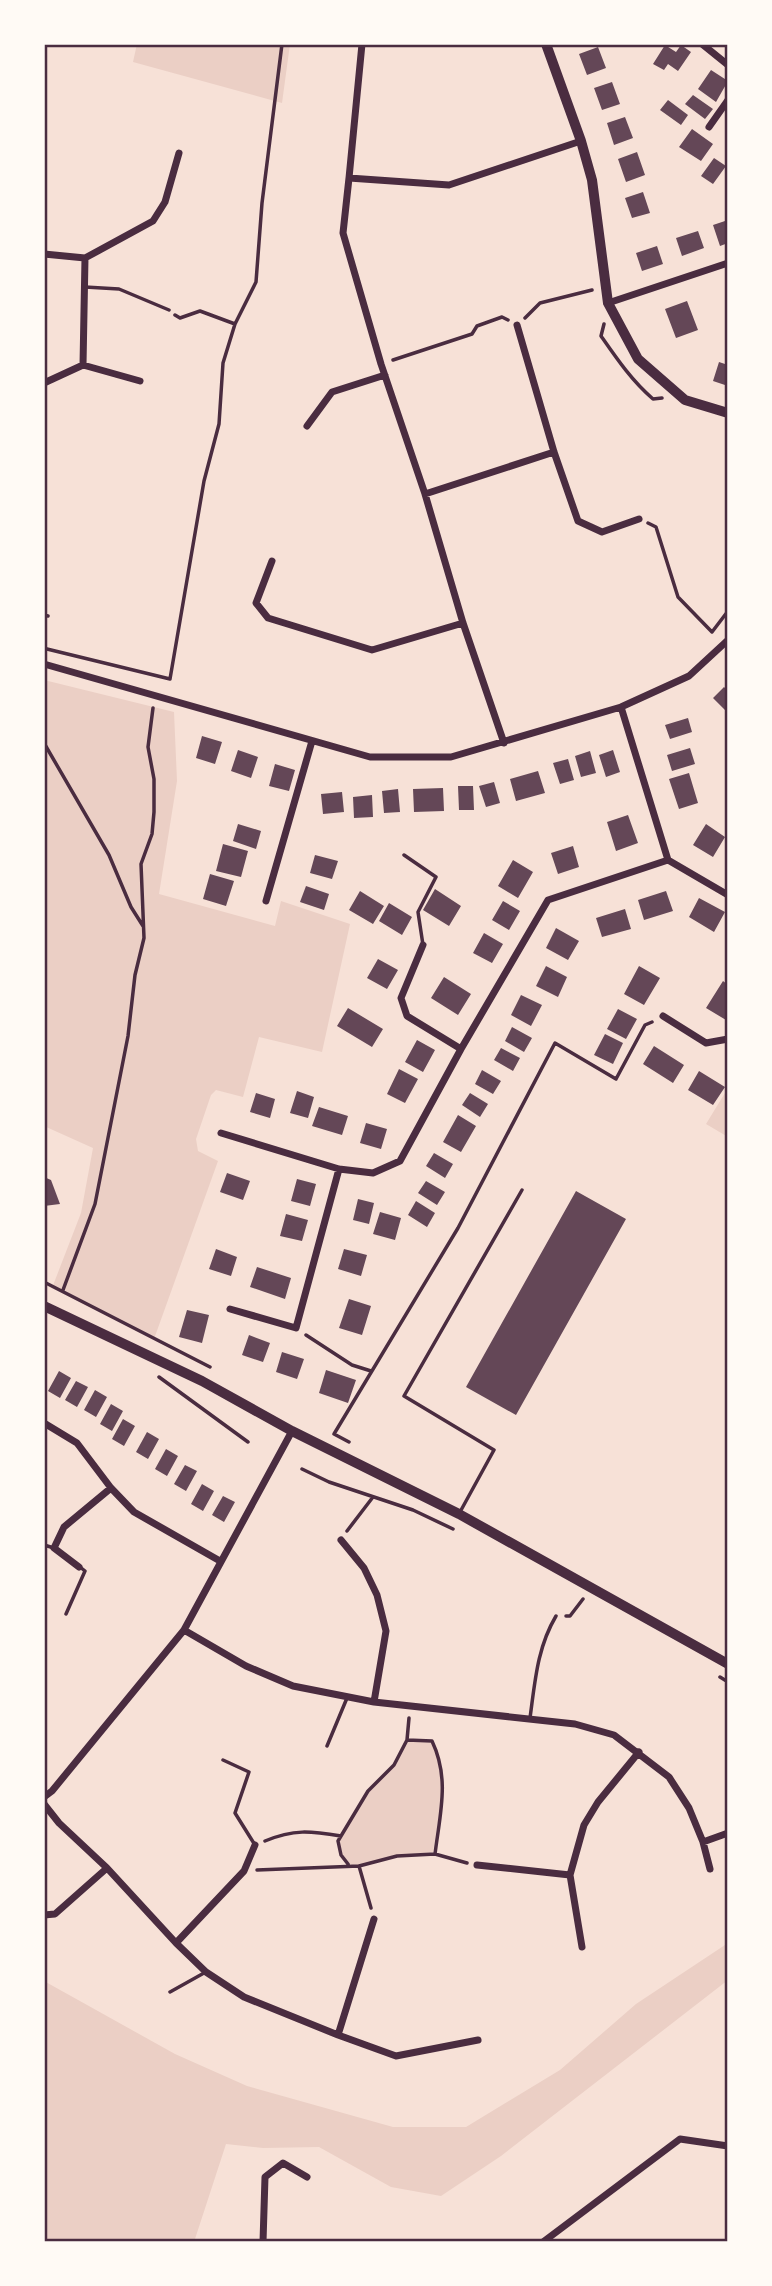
<svg xmlns="http://www.w3.org/2000/svg" width="772" height="2286" viewBox="0 0 772 2286" font-family="'Source Sans 3',sans-serif">
  <rect width="100%" height="100%" fill="#f7e1d7"/>
  <!-- green -->
  <path fill="#ebcfc5" d="M137,44h153l-8,59 -149,-41z
    M44,680l130,32 3,69 -18,113 116,32 6,-25 69,23 -28,128 -63,-15 -16,60 -27,-7 -5,5 -15,44 2,12 20,10 -64,178 -102,-51 29,-75 12,-65 -49,-22z
    M728,1088v49l-22,-13z
    M407,1740l25,1c18,38 7,70 1,111l-36,4 -38,10 -11,-2 -7,-9 -3,-13 30,-51 26,-26z
    M728,1943v37l-227,176 -60,40 -50,-9 -72,-40 -56,1 -37,-4 -32,98h-150v-261l131,73 72,32 146,41h73l94,-57 76,-66z"/>
  <!-- building -->
  <path fill="#644757" d="M665,45l11,7 5,-7 10,7 -13,19 -10,-7 -4,6 -11,-6z
    M598,47l8,21 -19,7 -8,-21z
    M711,70l17,11 -12,21 -18,-13z
    M612,82l8,22 -18,6 -8,-22z
    M693,95l20,14 -8,10 -20,-15z
    M668,100l20,15 -7,10 -21,-15z
    M625,117l8,21 -19,7 -7,-22z
    M692,129l21,15 -12,17 -22,-14z
    M637,152l8,23 -19,7 -8,-23z
    M714,158l12,8 -13,18 -12,-8z
    M643,192l7,21 -18,5 -7,-20z
    M728,220v23l-8,3 -7,-21z
    M698,231l6,17 -22,8 -6,-18z
    M657,246l6,18 -21,7 -6,-18z
    M687,301l11,29 -22,8 -11,-29z
    M719,362l9,3v21l-15,-5z
    M724,687l4,4v22l-15,-15z
    M688,718l4,14 -22,7 -5,-14z
    M202,736l20,6 -7,22 -19,-6z
    M690,748l5,16 -23,7 -5,-16z
    M238,750l20,7 -7,21 -20,-7z
    M613,750l7,22 -14,5 -7,-22z
    M590,751l6,22 -15,4 -6,-21z
    M568,759l6,21 -14,4 -7,-21z
    M275,764l20,6 -6,21 -20,-5z
    M538,771l7,22 -29,8 -6,-22z
    M689,773l9,30 -19,6 -10,-30z
    M494,782l6,21 -14,4 -7,-21z
    M458,786h15l1,24h-15z
    M443,788l1,23 -30,1 -1,-23z
    M398,789l2,23 -16,1 -2,-22z
    M342,792l2,20 -21,2 -2,-20z
    M372,795l1,22 -19,1 -1,-21z
    M628,815l10,28 -22,8 -9,-29z
    M238,824l23,7 -5,18 -23,-8z
    M706,824l19,13 -12,20 -20,-12z
    M223,844l25,7 -7,26 -25,-6z
    M573,846l6,21 -21,7 -7,-21z
    M315,855l23,6 -6,18 -22,-6z
    M513,860l20,12 -15,26 -20,-12z
    M210,874l24,7 -8,25 -23,-7z
    M306,886l23,8 -5,16 -24,-8z
    M435,889l26,17 -12,20 -26,-16z
    M360,891l24,15 -11,18 -24,-14z
    M666,891l7,20 -29,9 -6,-20z
    M699,898l26,14 -11,20 -25,-15z
    M503,901l17,10 -11,19 -17,-10z
    M389,903l23,14 -10,18 -23,-14z
    M625,909l6,20 -29,8 -6,-19z
    M556,928l23,13 -11,19 -22,-12z
    M484,933l19,11 -11,19 -19,-10z
    M378,959l20,11 -11,19 -20,-11z
    M546,966l21,11 -9,20 -22,-11z
    M639,966l21,12 -16,27 -20,-11z
    M444,977l27,17 -13,21 -27,-17z
    M723,981l5,4v30l-2,5 -20,-12z
    M521,995l21,10 -11,21 -20,-11z
    M348,1008l35,21 -11,18 -35,-21z
    M618,1009l19,10 -11,20 -19,-10z
    M512,1027l20,11 -8,14 -19,-11z
    M605,1034l18,9 -10,21 -19,-9z
    M417,1040l18,10 -12,22 -18,-10z
    M654,1046l30,19 -11,18 -30,-19z
    M501,1048l19,10 -7,13 -19,-11z
    M399,1069l19,10 -13,24 -18,-9z
    M482,1070l19,11 -8,13 -18,-10z
    M699,1071l26,16 -12,18 -25,-15z
    M297,1091l17,6 -6,21 -18,-5z
    M256,1093l19,6 -5,19 -20,-6z
    M470,1093l18,11 -8,13 -18,-12z
    M319,1107l29,9 -6,19 -30,-9z
    M458,1115l18,11 -15,26 -18,-10z
    M366,1123l21,6 -6,20 -21,-6z
    M434,1153l19,11 -8,14 -19,-12z
    M227,1173l23,8 -7,19 -23,-8z
    M44,1177l7,3 9,24 -16,2z
    M297,1179l19,5 -6,22 -19,-5z
    M426,1181l19,11 -8,13 -19,-12z
    M576,1191l50,28 -110,196 -50,-28z
    M358,1199l16,4 -5,21 -16,-4z
    M416,1201l19,12 -8,14 -19,-12z
    M380,1212l21,6 -6,22 -22,-6z
    M286,1214l22,6 -6,21 -22,-5z
    M216,1249l21,8 -6,19 -22,-7z
    M344,1249l23,6 -6,21 -23,-7z
    M257,1267l34,11 -6,21 -35,-12z
    M349,1299l22,7 -9,29 -23,-7z
    M187,1310l22,5 -7,28 -23,-6z
    M249,1335l21,8 -7,19 -21,-7z
    M282,1352l22,7 -7,20 -21,-7z
    M326,1370l30,10 -8,23 -29,-10z
    M59,1371l12,7 -11,20 -12,-7z
    M76,1381l12,6 -11,20 -12,-7z
    M95,1390l12,7 -11,20 -12,-7z
    M111,1404l12,7 -11,20 -12,-7z
    M123,1419l12,7 -11,20 -12,-7z
    M147,1432l12,7 -11,20 -12,-7z
    M166,1449l12,7 -11,20 -12,-7z
    M185,1465l12,6 -11,20 -12,-7z
    M202,1484l12,7 -11,20 -12,-7z
    M223,1496l12,6 -11,20 -12,-7z"/>
  <g fill="none" stroke-linecap="round" stroke-linejoin="round">
    <!-- path -->
    <path stroke="#4a2c40" stroke-width="3.5" d="M175,315l5,3 20,-7 35,13
      M525,318l15,-15 52,-13
      M604,324l-3,12c16,23 31,45 52,63l9,-1
      M393,360l79,-26 5,-8 25,-9 6,3
      M648,523l8,4 22,70 34,35 16,-21
      M47,649l123,30 34,-198 15,-57 4,-61 12,-39 21,-42 6,-79 20,-159
      M44,743l65,112 22,52 12,19
      M44,1282l166,85
      M63,1290l32,-86 33,-168 7,-61 9,-37 -3,-74 11,-30 2,-22v-33l-6,-32 5,-39
      M306,1335l46,30 19,6
      M159,1377l89,65
      M349,1442l-15,-8 124,-206 97,-185 61,36 29,-54 7,-3
      M302,1469l27,13 84,28 40,19
      M347,1531l26,-34
      M566,1616h4l13,-17
      M720,1677l8,5
      M407,1740l2,-22
      M341,1836l-3,5 3,14 7,9
      M265,1841c29,-12 45,-10 76,-5l27,-45 26,-26 13,-25 25,1c18,38 8,72 3,113l-38,2 -38,10
      M435,1854l32,9
      M257,1870l102,-4 12,42"/>
    <!-- service -->
    <path stroke="#4a2c40" stroke-width="3.5" d="M85,287l34,2 50,21
      M44,615l4,1
      M404,855l32,22 -18,35 5,33
      M460,1512l34,-62 -90,-54 118,-206
      M44,1545l10,3
      M66,1614l19,-43 -5,-4
      M530,1718c5,-36 7,-70 26,-102
      M327,1746l20,-48
      M223,1760l26,12 -14,41 20,32
      M170,1992l34,-19"/>
    <!-- minor -->
    <path stroke="#4a2c40" stroke-width="7" d="M702,44l26,21
      M709,127l19,-27
      M349,178l13,-134
      M44,254l41,4
      M85,258l-2,107 57,16
      M85,258l68,-37 12,-19 14,-49
      M608,303l120,-40
      M517,325l37,127 24,69 24,11 37,-13
      M44,383l39,-18
      M307,426l25,-34 53,-17
      M425,494l129,-42
      M272,561l-16,42 12,15 104,32 91,-27
      M44,664l326,93h81l170,-50 68,-31 39,-36
      M504,743l-41,-120 -38,-129 -44,-130 -38,-131 6,-55 100,7 132,-44
      M668,860l60,35
      M266,901l46,-160
      M423,945l-22,53 6,18 54,33
      M663,1016l43,27 22,-4
      M221,1133l118,36 34,4 27,-12 61,-112 87,-149 120,-40 -47,-153
      M230,1309l66,19 43,-159
      M44,1423l33,20 34,45 23,24 86,49
      M341,1540l23,28 13,27 9,36 -12,71
      M79,1567l-25,-19 10,-21 47,-39
      M184,1630l62,36 47,20 81,16 201,22 39,11 55,42 20,31 14,34 7,27
      M44,1797l8,-6 132,-161 108,-199
      M44,1804l15,19 48,45 69,75 30,29 38,25 94,38 58,21 82,-16
      M703,1842l25,-9
      M477,1865l93,10
      M44,1915l11,-1 52,-46
      M176,1943l68,-72 11,-26
      M582,1947l-12,-72 14,-50 14,-23 41,-50
      M338,2035l36,-116
      M263,2242l2,-65 18,-14 24,14
      M543,2242l137,-103 48,7"/>
    <!-- tertiary -->
    <path stroke="#4a2c40" stroke-width="10" d="M546,44l35,97 11,39 16,123 30,56 47,41 43,13
      M44,1306l158,75 90,50 167,83 269,150"/>
  </g>
  <!-- border -->
  <rect width="772" height="2286" fill="none" stroke="#fffaf5" stroke-width="91"/>
  <rect x="46" y="46" width="680" height="2194" fill="none" stroke="#4a2c40" stroke-width="2.5"/>
</svg>
